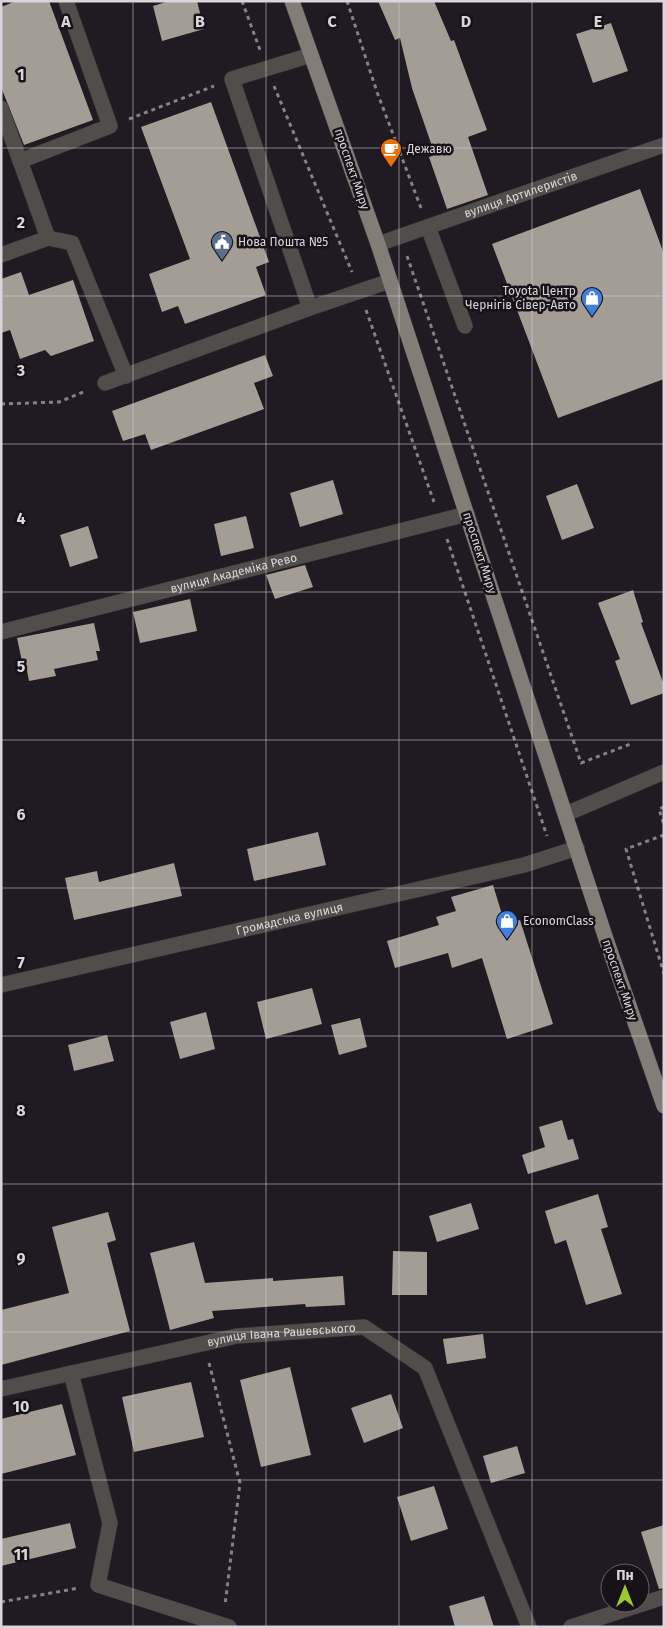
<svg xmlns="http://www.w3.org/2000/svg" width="665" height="1628" viewBox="0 0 665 1628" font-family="'Fira Sans',sans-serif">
  <rect width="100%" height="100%" fill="#201b22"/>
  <!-- building -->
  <path fill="#a49d95" d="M16,1h33l44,119 -69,25 -23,-58v-80z
    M169,1h28l7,28 -42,12 -9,-35z
    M378,1h56l17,40 3,-1 33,90 -19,7 20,58 -41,14 -18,-52 6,-2 -23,-67 -12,-50 -5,2z
    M611,23l17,48 -35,12 -17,-49z
    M211,102l58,160 -13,5 10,28 -81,29 -7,-18 -16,6 -13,-38 41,-15 -49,-132z
    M640,189l24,65v125l-106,39 -66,-174z
    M21,272l8,23 44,-15 21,61 -43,15 -6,-6 -25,9 -10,-29 -9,3v-54z
    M265,355l8,21 -19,7 10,26 -113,41 -6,-16 -22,7 -11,-30z
    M333,480l10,34 -43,13 -10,-34z
    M577,484l17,44 -32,12 -16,-44z
    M246,516l8,32 -33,8 -7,-32z
    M88,526l10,32 -28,9 -10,-32z
    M305,565l8,22 -38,12 -9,-24z
    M633,590l10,32 -2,1 23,62v8l-33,12 -16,-44 5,-2 -22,-56z
    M190,599l7,32 -57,12 -7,-31z
    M94,623l6,28h-4l2,9 -44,9 2,7 -27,5 -3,-16 -3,1 -6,-28z
    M318,832l8,33 -72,16 -7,-32z
    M174,863l8,33 -108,24 -9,-42 32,-7 2,11z
    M493,885l12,39 15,-4 33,104 -46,15 -25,-81 -30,10 -4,-15 -53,15 -8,-27 52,-16 -3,-8 20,-6 -5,-14z
    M312,988l10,36 -56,15 -9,-37z
    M206,1012l9,37 -35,10 -10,-37z
    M360,1018l7,29 -28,8 -8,-30z
    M107,1035l7,26 -40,10 -6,-26z
    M562,1120l6,20 5,-1 6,20 -51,15 -6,-19 23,-8 -6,-20z
    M598,1194l10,33 -7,2 21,65 -36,11 -20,-65 -11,4 -10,-33z
    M471,1203l8,26 -42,13 -8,-26z
    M108,1212l8,28 -9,3 23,88 -129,34v-55l68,-17 -17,-66z
    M194,1242l11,41 68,-5v3l70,-5 2,29 -39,2 -1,-3 -93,7 2,7 -44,12 -20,-77z
    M393,1251l34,1v43h-35z
    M483,1334l3,24 -39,6 -4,-25z
    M290,1367l21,88 -50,12 -21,-87z
    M191,1382l13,55 -70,15 -12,-55z
    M391,1394l12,34 -39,15 -13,-35z
    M62,1404l14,51 -75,19v-55z
    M517,1446l8,27 -34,10 -8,-27z
    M434,1486l14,43 -37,12 -14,-44z
    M70,1523l6,25 -75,18v-27z
    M664,1525v63l-5,1 -18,-57z
    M484,1596l10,31h-39l-6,-21z"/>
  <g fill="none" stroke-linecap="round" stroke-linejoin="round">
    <!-- minor casing -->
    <g stroke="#3a353c" stroke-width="16">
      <g id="minor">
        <path d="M311,55l-79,24 78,229 80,-27"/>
        <path d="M1,108l47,130"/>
        <path d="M20,161l90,-35 -44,-125"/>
        <path d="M428,227l37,99"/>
        <path id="s1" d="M378,244l286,-99"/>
        <path d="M1,255l47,-17 24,5 54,133"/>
        <path d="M105,383l205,-75"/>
        <path id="s2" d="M1,632l466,-118"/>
        <path d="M566,814l98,-42"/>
        <path id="s3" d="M1,985l523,-120 53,-17"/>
        <path d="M71,1373l39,150 -12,62 131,42"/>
        <path id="s4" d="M1,1389l236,-53 127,-9 61,41 104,259"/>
        <path d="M571,1627l93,-30"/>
      </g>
    </g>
    <!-- major casing -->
    <g stroke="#3a353c" stroke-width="16">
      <path id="major" d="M292,1l86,243 228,695 58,167"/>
    </g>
    <!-- path -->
    <path stroke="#858187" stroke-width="3" stroke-dasharray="4 4" stroke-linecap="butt" d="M242,1l18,49
      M347,1l30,91 44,116
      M274,86l78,186
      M129,119l85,-33
      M407,256l174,507 52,-20
      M366,310l68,192
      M1,404l58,-2 27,-11
      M447,539l100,297
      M664,807l-5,2 5,16
      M664,835l-38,14 38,125
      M209,1363l31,120 -15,122
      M1,1602l78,-14"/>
    <!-- minor -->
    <use href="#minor" stroke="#504d4a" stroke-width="15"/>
    <!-- major -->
    <use href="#major" stroke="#827e77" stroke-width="15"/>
  </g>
  <!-- grid -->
  <path fill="none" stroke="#d9d6db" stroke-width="1" stroke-opacity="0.55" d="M133,1v1626M266,1v1626M399,1v1626M532,1v1626M1,148h663M1,296h663M1,444h663M1,592h663M1,740h663M1,888h663M1,1036h663M1,1184h663M1,1332h663M1,1480h663"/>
  <!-- icons -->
  <defs>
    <g id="cafe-pin" transform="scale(1.125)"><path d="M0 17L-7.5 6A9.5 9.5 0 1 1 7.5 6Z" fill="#e8710a" stroke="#161218"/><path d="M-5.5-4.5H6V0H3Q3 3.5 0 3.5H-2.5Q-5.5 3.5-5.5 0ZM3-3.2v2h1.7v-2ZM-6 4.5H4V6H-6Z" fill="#fff"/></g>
    <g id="civic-pin" transform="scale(1.125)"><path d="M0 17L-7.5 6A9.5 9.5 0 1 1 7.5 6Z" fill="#5c6f8a" stroke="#161218"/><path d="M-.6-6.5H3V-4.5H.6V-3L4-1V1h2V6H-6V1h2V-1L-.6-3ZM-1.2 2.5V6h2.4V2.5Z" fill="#fff"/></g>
    <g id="shop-pin" transform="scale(1.125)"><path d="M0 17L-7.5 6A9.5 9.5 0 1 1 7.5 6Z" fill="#3f7fe0" stroke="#161218"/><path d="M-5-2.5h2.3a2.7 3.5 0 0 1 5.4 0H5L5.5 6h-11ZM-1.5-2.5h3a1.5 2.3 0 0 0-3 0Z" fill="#fff"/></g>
  </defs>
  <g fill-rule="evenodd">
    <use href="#cafe-pin" x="391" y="149"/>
    <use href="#civic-pin" x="222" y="242"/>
    <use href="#shop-pin" x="592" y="298"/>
    <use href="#shop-pin" x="507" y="921"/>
  </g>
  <g text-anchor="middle" stroke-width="5" stroke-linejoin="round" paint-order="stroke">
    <!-- poi labels -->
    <g font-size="12" fill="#d9d6db" stroke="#161218" text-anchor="start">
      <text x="407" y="153">Дежавю</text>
      <text x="238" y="246">Нова Пошта №5</text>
      <text x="576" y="295" text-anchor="end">Toyota Центр<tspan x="576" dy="14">Чернігів Сівер-Авто</tspan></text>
      <text x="523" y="925">EconomClass</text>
    </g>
    <!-- street labels -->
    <g font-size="12" fill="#d9d6db" stroke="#161218">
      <text transform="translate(352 169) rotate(71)" y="4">проспект Миру</text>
      <text dy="4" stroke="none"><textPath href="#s1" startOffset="151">вулиця Артилеристів</textPath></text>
      <text transform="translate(480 553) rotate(72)" y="4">проспект Миру</text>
      <text dy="4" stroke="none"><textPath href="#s2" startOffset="240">вулиця Академіка Рево</textPath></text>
      <text dy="4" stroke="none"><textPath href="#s3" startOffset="296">Громадська вулиця</textPath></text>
      <text transform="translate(620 980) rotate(71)" y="4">проспект Миру</text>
      <text dy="4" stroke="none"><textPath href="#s4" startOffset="286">вулиця Івана Рашевського</textPath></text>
    </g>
  </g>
  <g font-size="16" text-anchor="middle" font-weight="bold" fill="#d9d6db" stroke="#161218" stroke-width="5" stroke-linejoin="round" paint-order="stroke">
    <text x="66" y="27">A</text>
    <text x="200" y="27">B</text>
    <text x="332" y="27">C</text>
    <text x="466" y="27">D</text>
    <text x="598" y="27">E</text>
    <text x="21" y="80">1</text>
    <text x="21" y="228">2</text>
    <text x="21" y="376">3</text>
    <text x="21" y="524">4</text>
    <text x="21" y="672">5</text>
    <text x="21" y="820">6</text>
    <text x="21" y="968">7</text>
    <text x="21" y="1116">8</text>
    <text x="21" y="1264">9</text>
    <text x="21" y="1412">10</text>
    <text x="21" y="1560">11</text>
  </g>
  <!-- border -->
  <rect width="665" height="1628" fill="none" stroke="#d9d6db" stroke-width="5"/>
  <!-- north arrow -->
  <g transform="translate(625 1588)"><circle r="24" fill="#161218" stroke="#646066"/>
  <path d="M0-4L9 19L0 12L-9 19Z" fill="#9fca2e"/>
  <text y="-8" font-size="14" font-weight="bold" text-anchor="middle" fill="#d9d6db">Пн</text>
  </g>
</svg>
